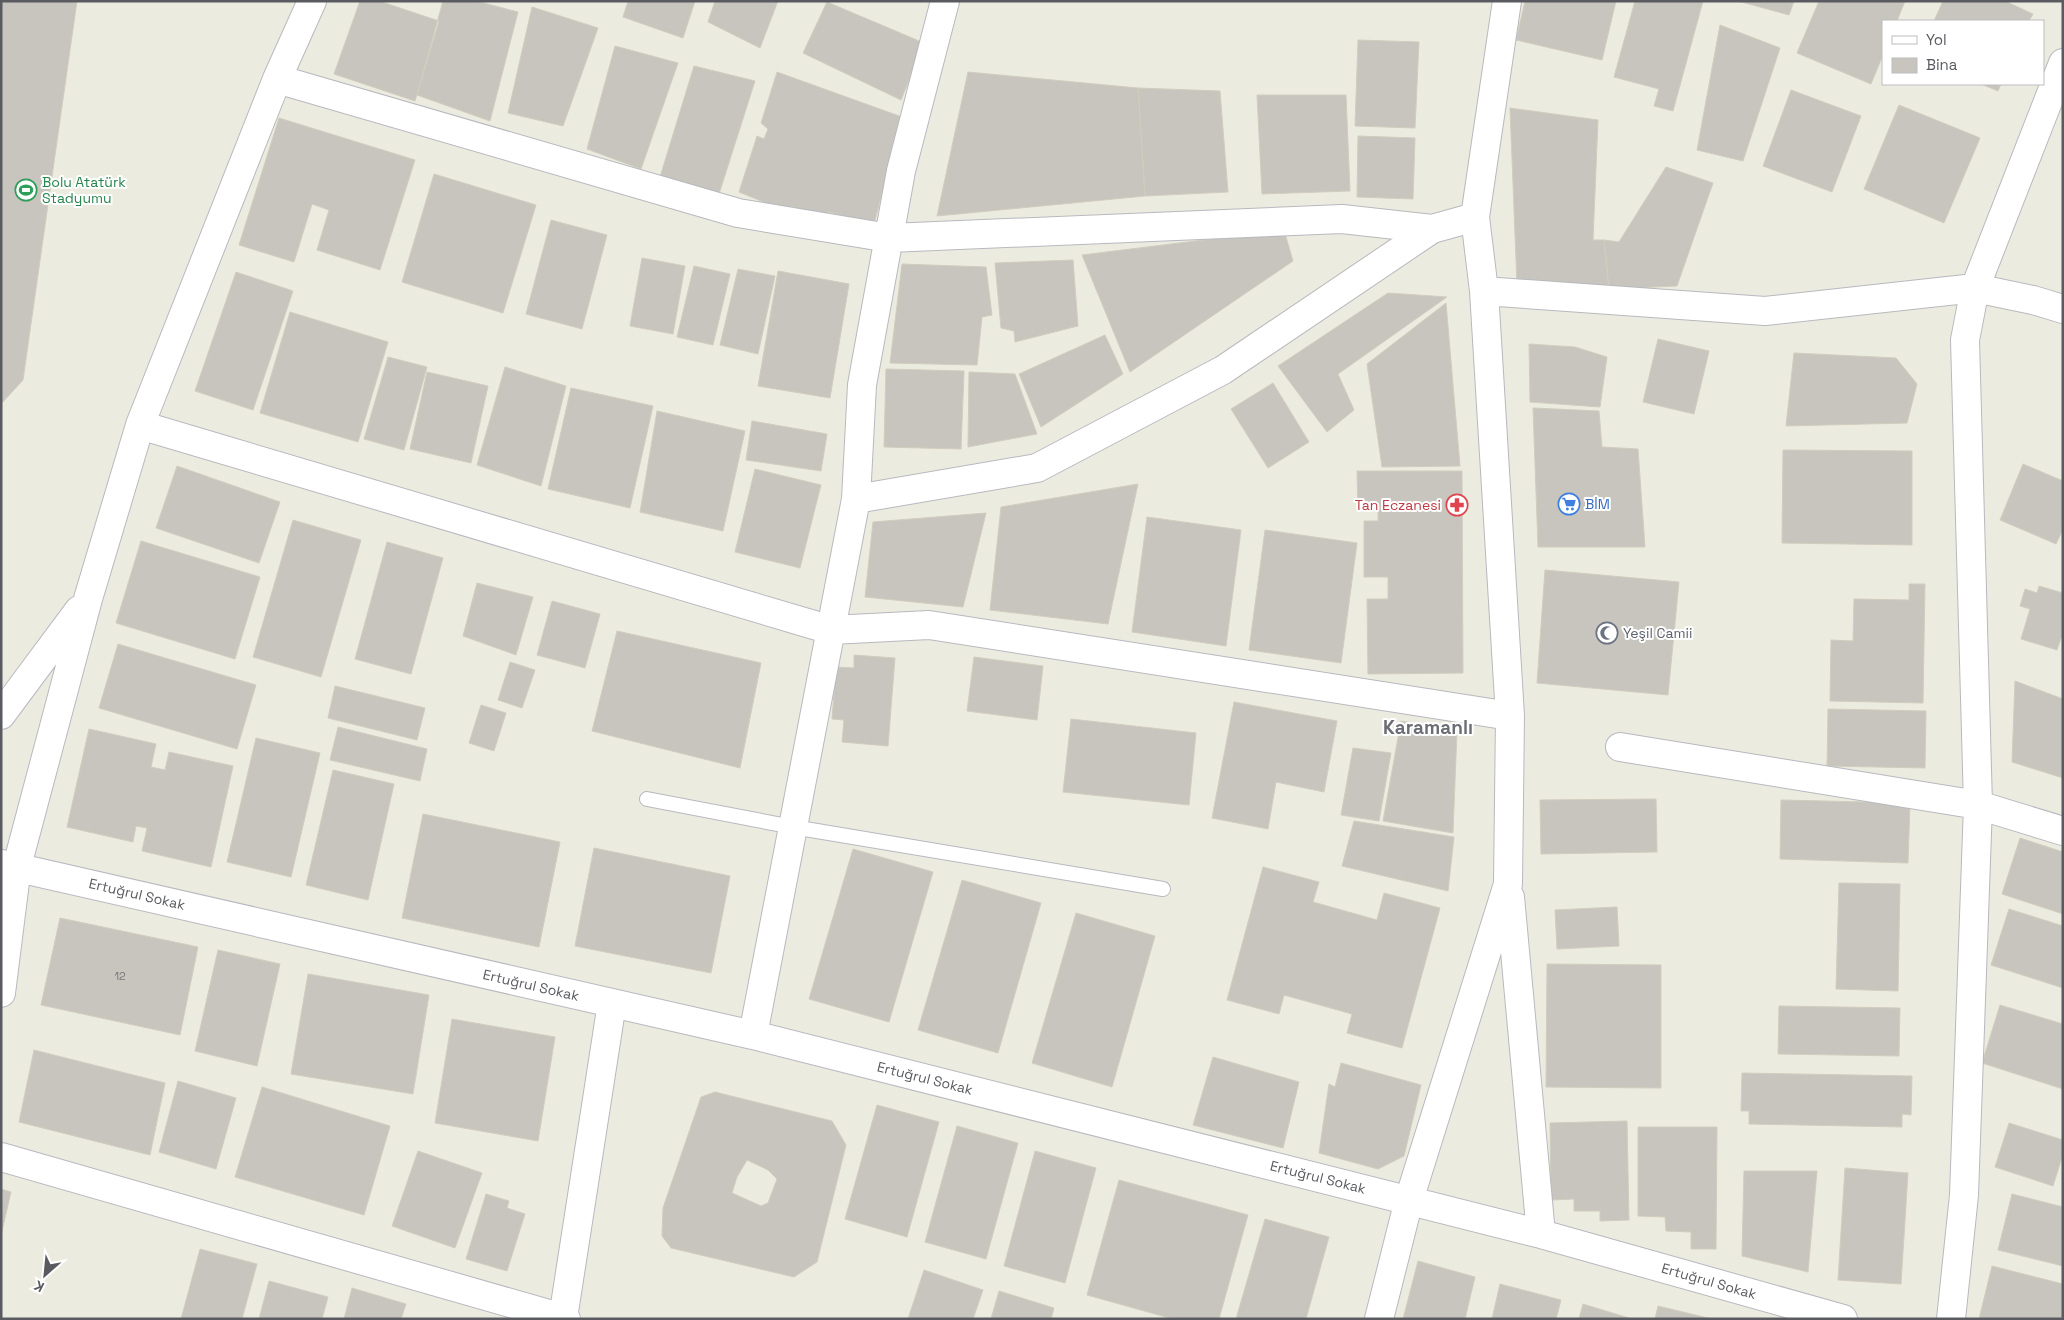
<svg xmlns="http://www.w3.org/2000/svg" width="2064" height="1320" viewBox="0 0 2064 1320" font-family="'Space Grotesk',sans-serif">
  <rect width="100%" height="100%" fill="#ecebe0"/>
  <!-- building -->
  <path fill="#c7c5bd" stroke="#d1cdbe" fill-rule="evenodd" d="M1,1h76l-54,379 -22,24z
    M360,1h19l60,20 -24,80 -81,-27z
    M443,1h33l42,11 -28,109 -73,-26z
    M628,1h67l-12,37 -60,-21z
    M715,1h63l-18,47 -52,-26z
    M1525,1h91l-14,59 -86,-20z
    M1635,1h68l-30,110 -19,-5 5,-17 -45,-12z
    M1738,1h56l-5,14z
    M1819,1h86l-8,20h-14v34l-12,29 -74,-31z
    M1943,1h62l28,13 -4,7h-95z
    M827,2l97,41 -23,57 -98,-47z
    M532,7l66,21 -35,98 -55,-13z
    M1720,25l60,23 -37,113 -46,-11z
    M1358,40l61,2 -4,86 -60,-2z
    M615,46l63,17 -37,106 -54,-20z
    M694,66l61,15 -36,113 -59,-17z
    M777,72l125,45 -28,107 -45,-12 -8,4 -30,-10 -3,6 -49,-20 18,-56 7,3 4,-10 -7,-6z
    M968,72l170,16 7,108 -208,20z
    M1981,84h20l-3,7z
    M1138,88l82,3 8,101 -83,4z
    M1791,90l70,26 -29,76 -69,-26z
    M1257,95h89l4,96 -88,3z
    M1899,105l81,33 -36,85 -80,-34z
    M1510,108l88,12 -5,120h11l5,49 -92,-4z
    M279,118l136,42 -35,110 -63,-20 12,-40 -17,-6 -18,58 -55,-17z
    M1358,136l57,2 -2,61 -56,-2z
    M1666,167l47,16 -36,103 -68,3 -5,-49 15,2z
    M434,174l102,31 -33,108 -101,-31z
    M551,220l56,15 -25,94 -56,-15z
    M1284,230l9,31 -163,111 -48,-117z
    M642,258l43,8 -12,68 -43,-8z
    M1073,260l5,66 -63,16 -1,-11 -13,-3 -6,-65z
    M902,264l84,3 6,48 -10,2 -5,48 -87,-2z
    M694,266l36,8 -17,71 -36,-8z
    M738,269l37,7 -17,78 -38,-9z
    M778,271l71,13 -19,114 -72,-12z
    M236,272l57,19 -40,119 -58,-19z
    M1388,293l59,4 -109,77 16,36 -27,22 -49,-66z
    M1446,303l14,163 -78,1 -15,-103z
    M290,312l98,30 -30,100 -98,-29z
    M1105,335l18,39 -82,53 -22,-53z
    M1658,339l51,12 -15,63 -51,-12z
    M1529,344l46,3 32,10 -7,50 -70,-5z
    M1794,353l102,5 21,26 -10,39 -121,3z
    M388,357l39,10 -23,83 -40,-11z
    M505,367l61,19 -25,100 -64,-21z
    M886,369l78,2 -3,78 -77,-2z
    M427,372l61,14 -17,77 -61,-14z
    M969,372l46,2 22,60 -69,13z
    M1273,383l36,59 -41,26 -37,-59z
    M571,388l82,18 -23,102 -82,-19z
    M1533,408l66,3 3,36 36,2 7,98h-107z
    M657,411l88,20 -22,100 -83,-19z
    M752,421l75,13 -6,37 -75,-11z
    M1783,450l129,1v94l-130,-2z
    M2023,464l40,17v48l-7,15 -56,-24z
    M177,466l103,36 -21,61 -103,-35z
    M755,469l66,16 -21,83 -65,-16z
    M1357,471h105l1,202 -95,1 -1,-75h21v-22h-24v-56h14v-13l-20,1z
    M1138,484l-30,140 -118,-14 11,-103z
    M986,513l-23,94 -98,-10 8,-75z
    M1147,517l94,13 -15,116 -94,-14z
    M293,520l68,20 -40,137 -68,-20z
    M1265,530l92,13 -16,120 -92,-13z
    M141,541l119,36 -25,82 -119,-36z
    M387,542l56,16 -32,116 -56,-15z
    M1545,570l134,12 -11,113 -131,-12z
    M477,583l56,14 -17,58 -53,-19z
    M1909,584h16l-2,119 -93,-2 1,-61 22,1 1,-42 55,1z
    M2039,586l24,7v46l-2,-1 -4,12 -36,-11 9,-30 -10,-3 5,-17 12,4z
    M552,601l48,13 -15,54 -48,-13z
    M617,631l144,32 -21,105 -148,-37z
    M118,644l138,41 -19,64 -138,-41z
    M854,655l41,3 -7,88 -46,-4 2,-22 -12,-1 4,-52 18,1z
    M974,657l69,9 -6,54 -70,-9z
    M510,662l25,8 -13,38 -24,-8z
    M2015,681l48,18v79l-51,-16z
    M335,686l90,22 -8,32 -89,-22z
    M1234,702l103,19 -13,71 -48,-10 -8,47 -56,-11z
    M481,705l25,8 -12,38 -25,-8z
    M1828,709l98,2 -1,57 -98,-2z
    M1071,719l125,14 -7,72 -126,-13z
    M1401,721l56,10 -4,102 -70,-12z
    M338,727l89,22 -7,32 -90,-21z
    M89,729l67,15 -5,23 14,3 4,-18 64,14 -22,101 -69,-16 5,-23 -11,-2 -3,16 -66,-15z
    M256,738l64,15 -29,124 -64,-15z
    M1353,748l38,5 -12,68 -38,-6z
    M333,770l61,14 -26,116 -62,-15z
    M1656,799l1,53 -116,2 -1,-54z
    M1781,800l129,3 -2,60 -128,-4z
    M423,814l137,28 -21,105 -137,-29z
    M1354,821l100,16 -6,54 -106,-25z
    M2020,838l43,14v62l-61,-20z
    M594,848l136,28 -19,97 -136,-27z
    M853,849l80,23 -44,150 -80,-23z
    M1263,867l56,15 -6,20 64,18 7,-27 56,15 -38,140 -55,-15 5,-19 -68,-19 -5,19 -52,-14z
    M962,880l79,23 -43,150 -80,-23z
    M1839,883l61,1 -2,107 -62,-2z
    M1617,907l2,39 -62,3 -2,-39z
    M2009,909l54,17v62l-72,-23z
    M1076,913l79,23 -43,151 -80,-24z
    M60,918l138,29 -18,88 -139,-30z
    M218,950l62,14 -23,102 -62,-15z
    M1547,964l114,1v123l-115,-1z
    M308,974l121,21 -16,99 -122,-20z
    M2000,1005l63,19v65l-81,-26z
    M1779,1006l121,2 -1,48 -121,-2z
    M452,1019l103,18 -17,104 -103,-18z
    M34,1050l131,33 -15,72 -131,-33z
    M1213,1057l86,25 -16,66 -90,-23z
    M1341,1063l80,22 -17,71 -26,13 -59,-16 10,-69 6,3z
    M1742,1073l170,3 -1,39 -9,-1v13l-153,-3v-13h-8z
    M178,1081l58,17 -20,71 -57,-17z
    M262,1087l128,39 -26,89 -129,-38z
    M715,1092l117,29 14,24 -29,117 -23,15 -123,-29 -9,-12 1,-28 38,-111zM747,1160l21,10 9,9 -9,24 -7,3 -29,-13 5,-16z
    M877,1105l62,17 -32,115 -62,-18z
    M1627,1121l2,99 -29,1v-10h-26v-12l-23,1 -1,-77z
    M2009,1123l54,17v14l-10,32 -58,-19z
    M957,1126l61,17 -32,116 -61,-17z
    M1638,1127h79l-1,122h-25v-17l-25,-1 -1,-14 -27,-1z
    M418,1151l64,22 -27,75 -63,-22z
    M1035,1151l61,17 -31,115 -61,-17z
    M1845,1168l63,5 -7,111 -63,-4z
    M1744,1171h73l-9,101 -66,-16z
    M1119,1180l129,35 -29,104h-46l-86,-24z
    M1,1189l10,3 -10,43z
    M486,1194l23,7 -2,7 18,6 -18,57 -41,-12z
    M2012,1194l51,13v59l-65,-16z
    M1265,1219l64,18 -23,82h-70z
    M200,1249l57,15 -15,55h-61z
    M1418,1261l57,16 -10,42h-62z
    M1992,1266l71,18v35h-84z
    M924,1270l59,20 -10,29h-65z
    M269,1281l59,16 -6,22h-63z
    M1500,1284l61,16 -5,19h-64z
    M352,1288l54,16 -5,15h-57z
    M999,1291l55,17 -3,11h-60z
    M1583,1304l49,15h-53z
    M1658,1306l54,13h-57z"/>
  <g fill="none" stroke-linecap="round" stroke-linejoin="round">
    <!-- lane casing -->
    <g stroke="#b8b9bf" stroke-width="16">
      <path id="lane" d="M647,799l146,28 370,62"/>
    </g>
    <!-- street casing -->
    <g stroke="#b8b9bf" stroke-width="30">
      <path id="street" d="M277,79l461,134 151,25 453,-19 90,10 43,-12
        M1484,291l281,20 210,-23 58,12 30,9
        M140,425l691,205 98,-5 581,91
        M856,499l181,-31 186,-98 209,-141
        M1,715l78,-105
        M1620,747l358,58 85,26
        M1,864l752,171 788,199 302,85
        M1510,897l31,337
        M1,993l16,-127 71,-267 52,-174 137,-346 35,-78
        M753,1035l103,-536 6,-114 39,-214 44,-170
        M1,1157l565,162
        M563,1318l49,-315
        M1379,1319l30,-119 99,-316 2,-168 -26,-425 -9,-74 32,-216
        M1951,1319l13,-124 14,-390 -13,-465 10,-52 88,-225"/>
    </g>
    <!-- lane -->
    <use href="#lane" stroke="#fff" stroke-width="14"/>
    <!-- street -->
    <use href="#street" stroke="#fff" stroke-width="28"/>
  </g>
  <!-- icons -->
  <defs>
    <g id="stadium-ring" transform="scale(1.125)"><circle r="9.5" fill="#fff" stroke="#2e9e5b" stroke-width="1.5"/><path d="M0-5a6.5 5 0 1 0 0 10a6.5 5 0 1 0 0-10ZM-3.5-1.8h7v3.6h-7Z" fill="#2e9e5b"/></g>
    <g id="supermarket-ring" transform="scale(1.125)"><circle r="9.5" fill="#fff" stroke="#3f7fe0" stroke-width="1.5"/><path d="M-6-5.5h2.5l.6 2H6L4.5 2H-2.5L-4.4-4H-6ZM-1.5 3.2a1.3 1.3 0 1 0 .1 0ZM3 3.2a1.3 1.3 0 1 0 .1 0Z" fill="#3f7fe0"/></g>
    <g id="pharmacy-ring" transform="scale(1.125)"><circle r="9.5" fill="#fff" stroke="#e0444e" stroke-width="1.5"/><path d="M-2-6h4v4h4v4h-4v4h-4v-4h-4v-4h4Z" fill="#e0444e"/></g>
    <g id="mosque-ring" transform="scale(1.125)"><circle r="9.5" fill="#fff" stroke="#6b7280" stroke-width="1.5"/><path d="M3.5-4.9A6 6 0 1 0 3.5 4.9A5 5 0 1 1 3.5-4.9Z" fill="#6b7280"/></g>
  </defs>
  <g fill-rule="evenodd">
    <use href="#stadium-ring" x="26" y="190"/>
    <use href="#supermarket-ring" x="1569" y="504"/>
    <use href="#pharmacy-ring" x="1457" y="505"/>
    <use href="#mosque-ring" x="1607" y="633"/>
  </g>
  <g text-anchor="middle" stroke-width="4" stroke-linejoin="round" paint-order="stroke">
    <!-- number labels -->
    <g font-size="11" fill="#747678">
      <text x="120" y="980">12</text>
    </g>
    <!-- leisure labels -->
    <g font-size="14" fill="#27864d" stroke="#fff" text-anchor="start">
      <text x="42" y="187">Bolu Atatürk<tspan x="42" dy="16">Stadyumu</tspan></text>
    </g>
    <!-- shop labels -->
    <g font-size="14" fill="#366cbe" stroke="#fff" text-anchor="start">
      <text x="1585" y="509">BİM</text>
    </g>
    <!-- health labels -->
    <g font-size="14" fill="#be3a42" stroke="#fff" text-anchor="end">
      <text x="1441" y="510">Tan Eczanesi</text>
    </g>
    <!-- worship labels -->
    <g font-size="14" fill="#5b616d" stroke="#fff" text-anchor="start">
      <text x="1623" y="638">Yeşil Camii</text>
    </g>
    <!-- street labels -->
    <g font-size="14" fill="#595b61" stroke="#fff">
      <text transform="translate(137 894) rotate(13)" y="5">Ertuğrul Sokak</text>
      <text transform="translate(531 985) rotate(13)" y="5">Ertuğrul Sokak</text>
      <text transform="translate(925 1078) rotate(14)" y="5">Ertuğrul Sokak</text>
      <text transform="translate(1318 1177) rotate(14)" y="5">Ertuğrul Sokak</text>
      <text transform="translate(1709 1281) rotate(16)" y="5">Ertuğrul Sokak</text>
    </g>
    <!-- district labels -->
    <g font-size="19" font-weight="bold" fill="#6a6d73" stroke="#fff">
      <text x="1428" y="734">Karamanlı</text>
    </g>
  </g>
  <!-- border -->
  <rect width="2064" height="1320" fill="none" stroke="#595b61" stroke-width="5"/>
  <!-- legend -->
  <rect x="1882" y="20" width="162" height="65" fill="#ffffff" stroke="#bdbdc0"/>
  <rect x="1892" y="36" width="25" height="8" fill="#ffffff" stroke="#bdbdc0"/>
  <text x="1926" y="45" font-size="15" fill="#595b61">Yol</text>
  <rect x="1892" y="58" width="25" height="15" fill="#c7c5bd" stroke="#bdbdc0"/>
  <text x="1926" y="70" font-size="15" fill="#595b61">Bina</text>
  <!-- north arrow -->
  <g transform="translate(45 1275) rotate(207)" stroke="#ffffff" stroke-width="4" paint-order="stroke">
  <path d="M0-4L9 19L0 12L-9 19Z" fill="#595b61"/>
  <text y="-8" font-size="14" font-weight="bold" text-anchor="middle" fill="#595b61">K</text>
  </g>
</svg>
